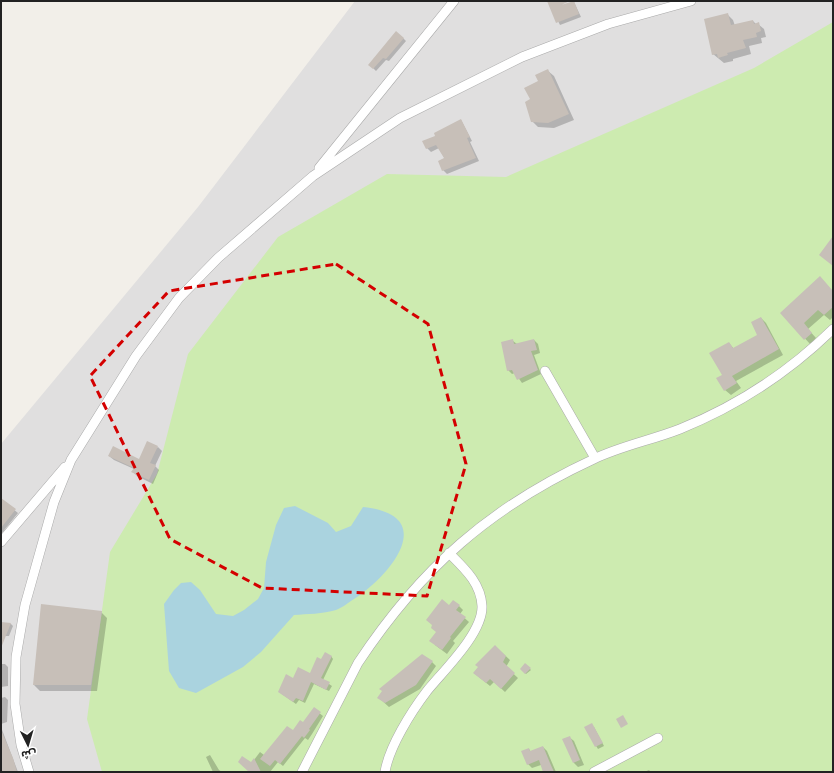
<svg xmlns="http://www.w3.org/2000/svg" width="834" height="773" viewBox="0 0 834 773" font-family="Poppins,'Noto Sans Arabic',sans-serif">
  <rect width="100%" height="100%" fill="#f2efe9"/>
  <!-- residential -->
  <path fill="#e0dfdf" d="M355,1h478v771h-832v-328l197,-237z"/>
  <!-- grass -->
  <path fill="#cdebb0" d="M833,22v750h-731l-15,-53 23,-167 47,-78 31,-120 90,-117 109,-63 119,3 248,-109z"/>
  <!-- water -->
  <path fill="#aad3df" d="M295,506l33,17 8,9 15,-6 12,-19c77,8 28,68 -9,92 -5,3 -12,9 -18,11 -13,4 -29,4 -42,5l-33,37 -18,15 -47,26 -17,-5 -10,-17 -5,-67 10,-14 7,-7 10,-1 9,8 16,24 17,2 11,-6 14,-11 6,-11 2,-26 10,-37 8,-17z"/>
  <!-- shadow -->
  <path fill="#0003" d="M548,1h13l2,5 11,-4 7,15 -21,8z
    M728,15l5,5 2,6 18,-5 3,3h2l6,5 2,8 -5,1 1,5 -13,3 2,8 -18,5v2l-9,2 -11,-9z
    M403,38l3,3 -17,20 -3,-1 -10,11 -6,-6z
    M548,71l6,5 20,44 -20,8 -16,-1 -6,-6v-21z
    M461,120l11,21 -2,1 9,19 -32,13 -4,-4 2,-11 -6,-11 -8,4 -4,-4 10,-12z
    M833,292v25l-3,3 -6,-5 -16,14 8,9 -6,6 -28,-31z
    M761,318l5,5 17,32 -47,26 5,7 -10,7 -6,-5 -1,-14 5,-33 5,6 25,-14z
    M534,340l4,4 2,9 -6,2 7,19 -19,9 -7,-10 -3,1 -4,-4 5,-29 4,3z
    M158,447l4,4 -7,15 4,4 -6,14 -16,-8 -4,-4 1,-3 -20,-9 -5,-4 30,4z
    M1,499l17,14 -17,21z
    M42,606l59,6 6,6 -10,73h-57l-6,-6z
    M449,606h10l4,4 -3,4 9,8 -16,19 2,2 -8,11 -12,-9 2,-12z
    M1,623l10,1 2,2 -4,10h-8z
    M495,646l15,14 -4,7 12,11 -13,14 -11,-10 -4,4 -16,-13z
    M331,656l2,3 -10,21 9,6 -3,5 -15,-7 -9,19 -6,-3 -3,4 -14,-10 11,-15 17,-5 12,-13z
    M432,662l4,4 -16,23 -31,18 -10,-9z
    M1,664h4l3,3v19l-7,1z
    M525,664l6,6 -5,4 -5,-5z
    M5,697l3,3 -1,22 -6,2v-26z
    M314,709l9,7 -11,18 -4,6 -3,-2 -22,28 -5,-4 -8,10h-20l1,-8 9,-12 4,3 40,-31z
    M1,727l17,45h-17z
    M594,727l10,19 -6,3 -13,-21z
    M569,737l5,4 10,24 -6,2 -4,-4 -10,-24z
    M543,747l4,4 9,21h-12l-3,-7 -9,3 -4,-4 1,-15 2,3z
    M210,755l9,15 3,2h-9l-7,-15z
    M649,770l2,2h-7z"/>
  <!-- building -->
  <path fill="#c7bfb8" d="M547,1h23l-9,4 13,-4 5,13 -23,9z
    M728,13l3,12 22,-5 1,4 5,-2 2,9 -5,2 1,4 -14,3 3,8 -19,5 1,2 -10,3 -1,-4 -5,1 -8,-36z
    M396,31l8,7 -18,21 -3,-1 -10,11 -5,-4z
    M548,69l21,45 -21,9 -17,-1 -6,-20 5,-3 -6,-11 14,-7 -3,-6z
    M461,119l9,18 -3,1 9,20 -34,13 -4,-10 6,-3 -8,-13 -10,4 -4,-8 13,-5 -1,-3z
    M833,236v30l-14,-11z
    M820,276l13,15v16l-9,8 -6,-5 -14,13 8,10 -8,7 -24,-27z
    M761,317l18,32 -47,27 5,7 -13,8 -8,-13 6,-3 -13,-22 20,-11 4,6 24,-13 -6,-13z
    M513,339l1,5 20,-5 3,11 -6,1 7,19 -21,10 -5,-10 -5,1 -6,-29z
    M147,441l11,5 -8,17 6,2 -7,15 -18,-8 3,-4 -26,-12 5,-10 26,13z
    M1,498l15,11 -15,19z
    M442,599l7,6 4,-5 7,5 -4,5 10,7 -16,20 1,1 -9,12 -13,-9 7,-9 -5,-4 1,-3 -6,-5z
    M41,604l61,7 -11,74h-58z
    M1,622l10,1 -10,25z
    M495,645l11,11 -3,6 12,11 -14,16 -11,-10 -4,4 -13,-10 5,-6 -3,-2z
    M325,652l7,4 -11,22 9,4 -4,8 -15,-8 -8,19 -7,-3 -3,4 -15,-10 8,-18 7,4 5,-11 12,6 7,-16 4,2z
    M422,654l11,7 -17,24 -31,18 -8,-5 5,-7 -3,-2z
    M525,663l6,5 -6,6 -5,-5z
    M314,707l7,5 -12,17 1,1 -6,8 -2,-2 -22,28 -5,-4 -5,6 -10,-7 27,-33 6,4 7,-10 3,2z
    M623,715l5,9 -7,4 -5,-9z
    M592,723l11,20 -8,4 -11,-20z
    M1,730l12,28 4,14h-16z
    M570,736l10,24 -7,3 -11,-24z
    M543,746l7,17 4,9h-11l-4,-12 -12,5 -6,-14 8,-3 1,3z
    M242,756l9,6 3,-4 7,14h-12l-11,-10z"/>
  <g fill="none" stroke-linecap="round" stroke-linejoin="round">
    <!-- minor casing -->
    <g stroke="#a9a9a9" stroke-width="10">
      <path id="minor" d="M319,168l135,-167
        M545,371l50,87
        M1,542l64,-75
        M29,772l-8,-27 -6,-41 1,-47 9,-52 29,-103 17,-42 65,-104 43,-58 39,-40 95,-82 87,-58 122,-61 86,-33 83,-23
        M302,772l56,-109c63,-95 132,-156 236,-204 27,-13 58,-19 86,-30 57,-23 109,-57 153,-100
        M385,772c4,-25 26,-60 42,-81 17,-21 56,-58 55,-85 -1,-23 -18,-38 -33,-53
        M594,772l64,-34"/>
    </g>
    <!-- minor -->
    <use href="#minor" stroke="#fff" stroke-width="9"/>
  </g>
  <!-- marked area -->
  <path fill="none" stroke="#d40000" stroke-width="3" stroke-dasharray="8 5" stroke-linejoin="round" d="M336,264l92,60 38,140 -39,132 -165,-8 -92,-49 -80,-163 79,-85z"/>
  <!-- border -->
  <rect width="834" height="773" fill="none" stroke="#222222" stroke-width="4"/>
  <!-- north arrow -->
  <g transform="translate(28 745) rotate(175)" stroke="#ffffff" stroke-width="3" paint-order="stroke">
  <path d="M0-3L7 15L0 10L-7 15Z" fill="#222222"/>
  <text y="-6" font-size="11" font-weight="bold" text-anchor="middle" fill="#222222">ش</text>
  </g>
</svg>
